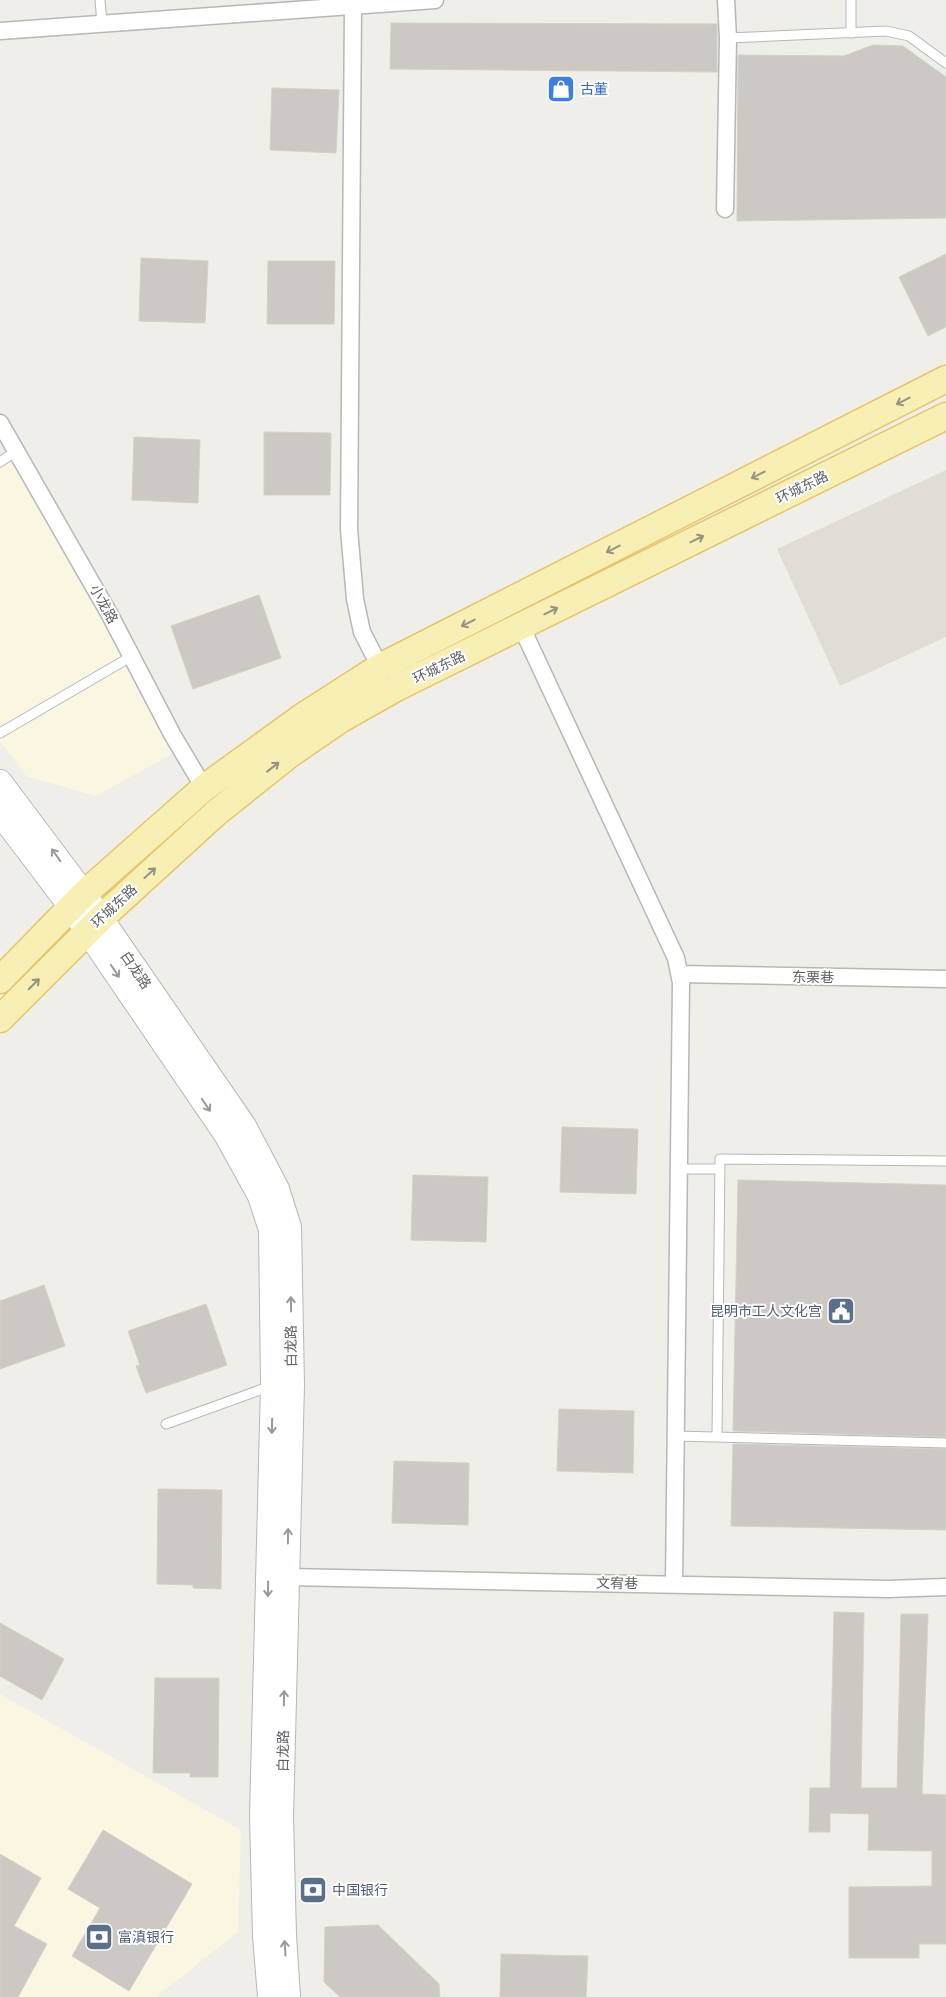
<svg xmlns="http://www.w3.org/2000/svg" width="946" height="1997" viewBox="0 0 946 1997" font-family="Figtree,'Noto Sans SC',sans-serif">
  <rect width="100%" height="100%" fill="#f0eee8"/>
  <!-- commercial -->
  <path fill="#fbf6e2" d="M11,451l166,300 -81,45 -70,-20 -26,-35v-283z
    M0,1694l241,136 -3,102 -82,65h-156z"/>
  <!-- education -->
  <path fill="#e0ddd6" d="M946,470v167l-106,49 -63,-137z"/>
  <!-- building -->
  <path fill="#ccc9c4" stroke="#d4d0c7" d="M391,23l326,1v48l-327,-3z
    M873,45l30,1 43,31v141l-209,3 1,-166 106,1z
    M272,88l67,2 -3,63 -66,-3z
    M946,254v73l-18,9 -29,-59z
    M141,258l67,3 -3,62 -66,-2z
    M268,261h67l-1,63h-67z
    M264,432l67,1 -1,62h-66z
    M134,437l66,3 -2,63 -66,-3z
    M259,595l22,63 -88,31 -22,-63z
    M562,1127l76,2 -2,65 -76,-2z
    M413,1175l75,2 -2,65 -75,-2z
    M738,1180l208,5v252l-213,-6z
    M44,1285l21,61 -65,23v-68z
    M206,1304l21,61 -81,28 -10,-27 4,-1 -12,-34z
    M559,1409l75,2 -1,62 -76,-2z
    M733,1444l213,5v81l-215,-4z
    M394,1461l75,2 -1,62 -76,-2z
    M158,1489l64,1 -1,99 -28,-1v-3l-36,-1z
    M834,1612l30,1 -3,175h36l4,-174h27l-6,180 24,1v149h-27v14h-70v-71l83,-1v-35l-64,-1 1,-36 -39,-1v19h-21l1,-44h20z
    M0,1623l64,36 -22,41 -42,-24z
    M155,1678h64l-1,99h-28v-4h-37z
    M103,1830l89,54 -63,107 -57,-35 28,-48 -32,-19z
    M0,1854l41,24 -27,48 33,18 -29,53h-18z
    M378,1925l61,59 1,13h-100l-16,-15 1,-55z
    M501,1954l87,2 -2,41h-86z"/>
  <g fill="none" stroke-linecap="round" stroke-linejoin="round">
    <!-- service casing -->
    <g stroke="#b5b7bb" stroke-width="11">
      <path id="service" d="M100,0l2,24
        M851,0v33
        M728,38l158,-7 23,5 37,27
        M0,462l16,-11
        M0,733l132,-77
        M679,1169h41
        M166,1424l105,-38
        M675,1436l271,7
        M717,1437l3,-278 226,2"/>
    </g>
    <!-- minor casing -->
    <g stroke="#b5b7bb" stroke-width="19">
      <path id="minor" d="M353,6l-4,523 6,70 7,33 18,35
        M0,31l435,-31
        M725,209l3,-171 -2,-38
        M0,423l110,192 62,119 32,54
        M521,626l155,332 5,25 -7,601
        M679,974l267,5
        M287,1577l601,12 58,-2"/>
    </g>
    <!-- secondary casing -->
    <g stroke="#b4b7bb" stroke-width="26">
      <path id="secondary" d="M0,782l84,112 160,232 33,63 12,38 3,158 -11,432 3,118 4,62
        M0,813l71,94 156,229 33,60 11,34 2,155 -11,431 3,120 5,61"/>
    </g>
    <!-- primary casing -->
    <g stroke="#e5c66c" stroke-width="29">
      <path id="primary" d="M0,980l84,-86 120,-106 98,-71 78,-50 566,-288
        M0,1019l101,-101 115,-105 74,-59 51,-35 55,-31 550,-272"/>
    </g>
    <!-- service -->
    <use href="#service" stroke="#fff" stroke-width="9"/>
    <!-- minor -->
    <use href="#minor" stroke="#fff" stroke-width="16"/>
    <!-- secondary -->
    <use href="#secondary" stroke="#fff" stroke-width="24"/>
    <!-- primary -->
    <use href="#primary" stroke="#f8efb5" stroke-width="26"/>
  </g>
  <!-- one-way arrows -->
  <defs><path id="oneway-shaft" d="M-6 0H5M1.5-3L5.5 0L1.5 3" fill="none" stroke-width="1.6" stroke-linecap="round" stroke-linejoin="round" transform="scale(1.25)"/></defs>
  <g stroke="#959382">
    <use href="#oneway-shaft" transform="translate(903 401) rotate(153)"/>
    <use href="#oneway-shaft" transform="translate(758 475) rotate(153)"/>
    <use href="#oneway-shaft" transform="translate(697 539) rotate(-26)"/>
    <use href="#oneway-shaft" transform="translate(613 549) rotate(153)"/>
    <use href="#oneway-shaft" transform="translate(551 611) rotate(-26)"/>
    <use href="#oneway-shaft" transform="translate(468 623) rotate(153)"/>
    <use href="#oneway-shaft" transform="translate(273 767) rotate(-38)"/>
    <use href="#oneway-shaft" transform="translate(150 873) rotate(-42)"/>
    <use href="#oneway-shaft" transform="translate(34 984) rotate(-45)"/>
  </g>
  <g stroke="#97999c">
    <use href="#oneway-shaft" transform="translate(56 855) rotate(-126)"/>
    <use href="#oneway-shaft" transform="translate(115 971) rotate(56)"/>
    <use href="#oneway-shaft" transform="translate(206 1105) rotate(56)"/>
    <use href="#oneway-shaft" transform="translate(291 1304) rotate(-91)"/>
    <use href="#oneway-shaft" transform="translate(272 1426) rotate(91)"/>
    <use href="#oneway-shaft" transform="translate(288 1536) rotate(-89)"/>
    <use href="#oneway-shaft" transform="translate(268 1589) rotate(91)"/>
    <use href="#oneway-shaft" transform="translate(284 1698) rotate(-89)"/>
    <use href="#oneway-shaft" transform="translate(285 1948) rotate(-94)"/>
  </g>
  <!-- icons -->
  <defs>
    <g id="shop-square" transform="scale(1.4375)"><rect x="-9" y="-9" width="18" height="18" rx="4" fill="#3f7fe0" stroke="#fff"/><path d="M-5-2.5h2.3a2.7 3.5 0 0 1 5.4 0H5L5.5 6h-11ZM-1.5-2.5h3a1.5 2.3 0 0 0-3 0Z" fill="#fff"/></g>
    <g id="civic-square" transform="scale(1.4375)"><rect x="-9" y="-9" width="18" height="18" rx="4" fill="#5c6f8a" stroke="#fff"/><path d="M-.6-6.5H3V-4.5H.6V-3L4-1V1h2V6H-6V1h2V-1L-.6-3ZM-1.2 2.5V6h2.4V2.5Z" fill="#fff"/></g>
    <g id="bank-square" transform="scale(1.4375)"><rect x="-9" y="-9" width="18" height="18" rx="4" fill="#5c6f8a" stroke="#fff"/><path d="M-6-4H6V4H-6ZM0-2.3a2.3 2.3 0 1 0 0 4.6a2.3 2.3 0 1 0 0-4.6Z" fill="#fff"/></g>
  </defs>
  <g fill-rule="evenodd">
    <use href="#shop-square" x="561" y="89"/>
    <use href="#civic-square" x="841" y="1311"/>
    <use href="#bank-square" x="313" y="1890"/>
    <use href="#bank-square" x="99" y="1937"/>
  </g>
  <g text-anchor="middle" stroke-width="4" stroke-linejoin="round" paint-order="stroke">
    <!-- shop labels -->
    <g font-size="14" fill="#366cbe" stroke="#fff" text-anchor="start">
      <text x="580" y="94">古董</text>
    </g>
    <!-- street labels -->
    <g font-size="14" fill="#5f6267" stroke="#fff">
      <text transform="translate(802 487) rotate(-26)" y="5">环城东路</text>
      <text transform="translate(104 604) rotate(61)" y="5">小龙路</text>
      <text transform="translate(439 667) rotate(-26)" y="5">环城东路</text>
      <text transform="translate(114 906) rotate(-43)" y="5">环城东路</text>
      <text transform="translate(136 970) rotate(56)" y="5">白龙路</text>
      <text transform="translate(813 977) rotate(1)" y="5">东栗巷</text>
      <text transform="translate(291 1346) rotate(-91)" y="5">白龙路</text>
      <text transform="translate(617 1583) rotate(1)" y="5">文宥巷</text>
      <text transform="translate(283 1751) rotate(-89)" y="5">白龙路</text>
    </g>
    <!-- service labels -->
    <g font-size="14" fill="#4e5e75" stroke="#fff" text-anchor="start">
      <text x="822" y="1316" text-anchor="end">昆明市工人文化宫</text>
      <text x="332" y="1895">中国银行</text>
      <text x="118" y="1942">富滇银行</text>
    </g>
  </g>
</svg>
